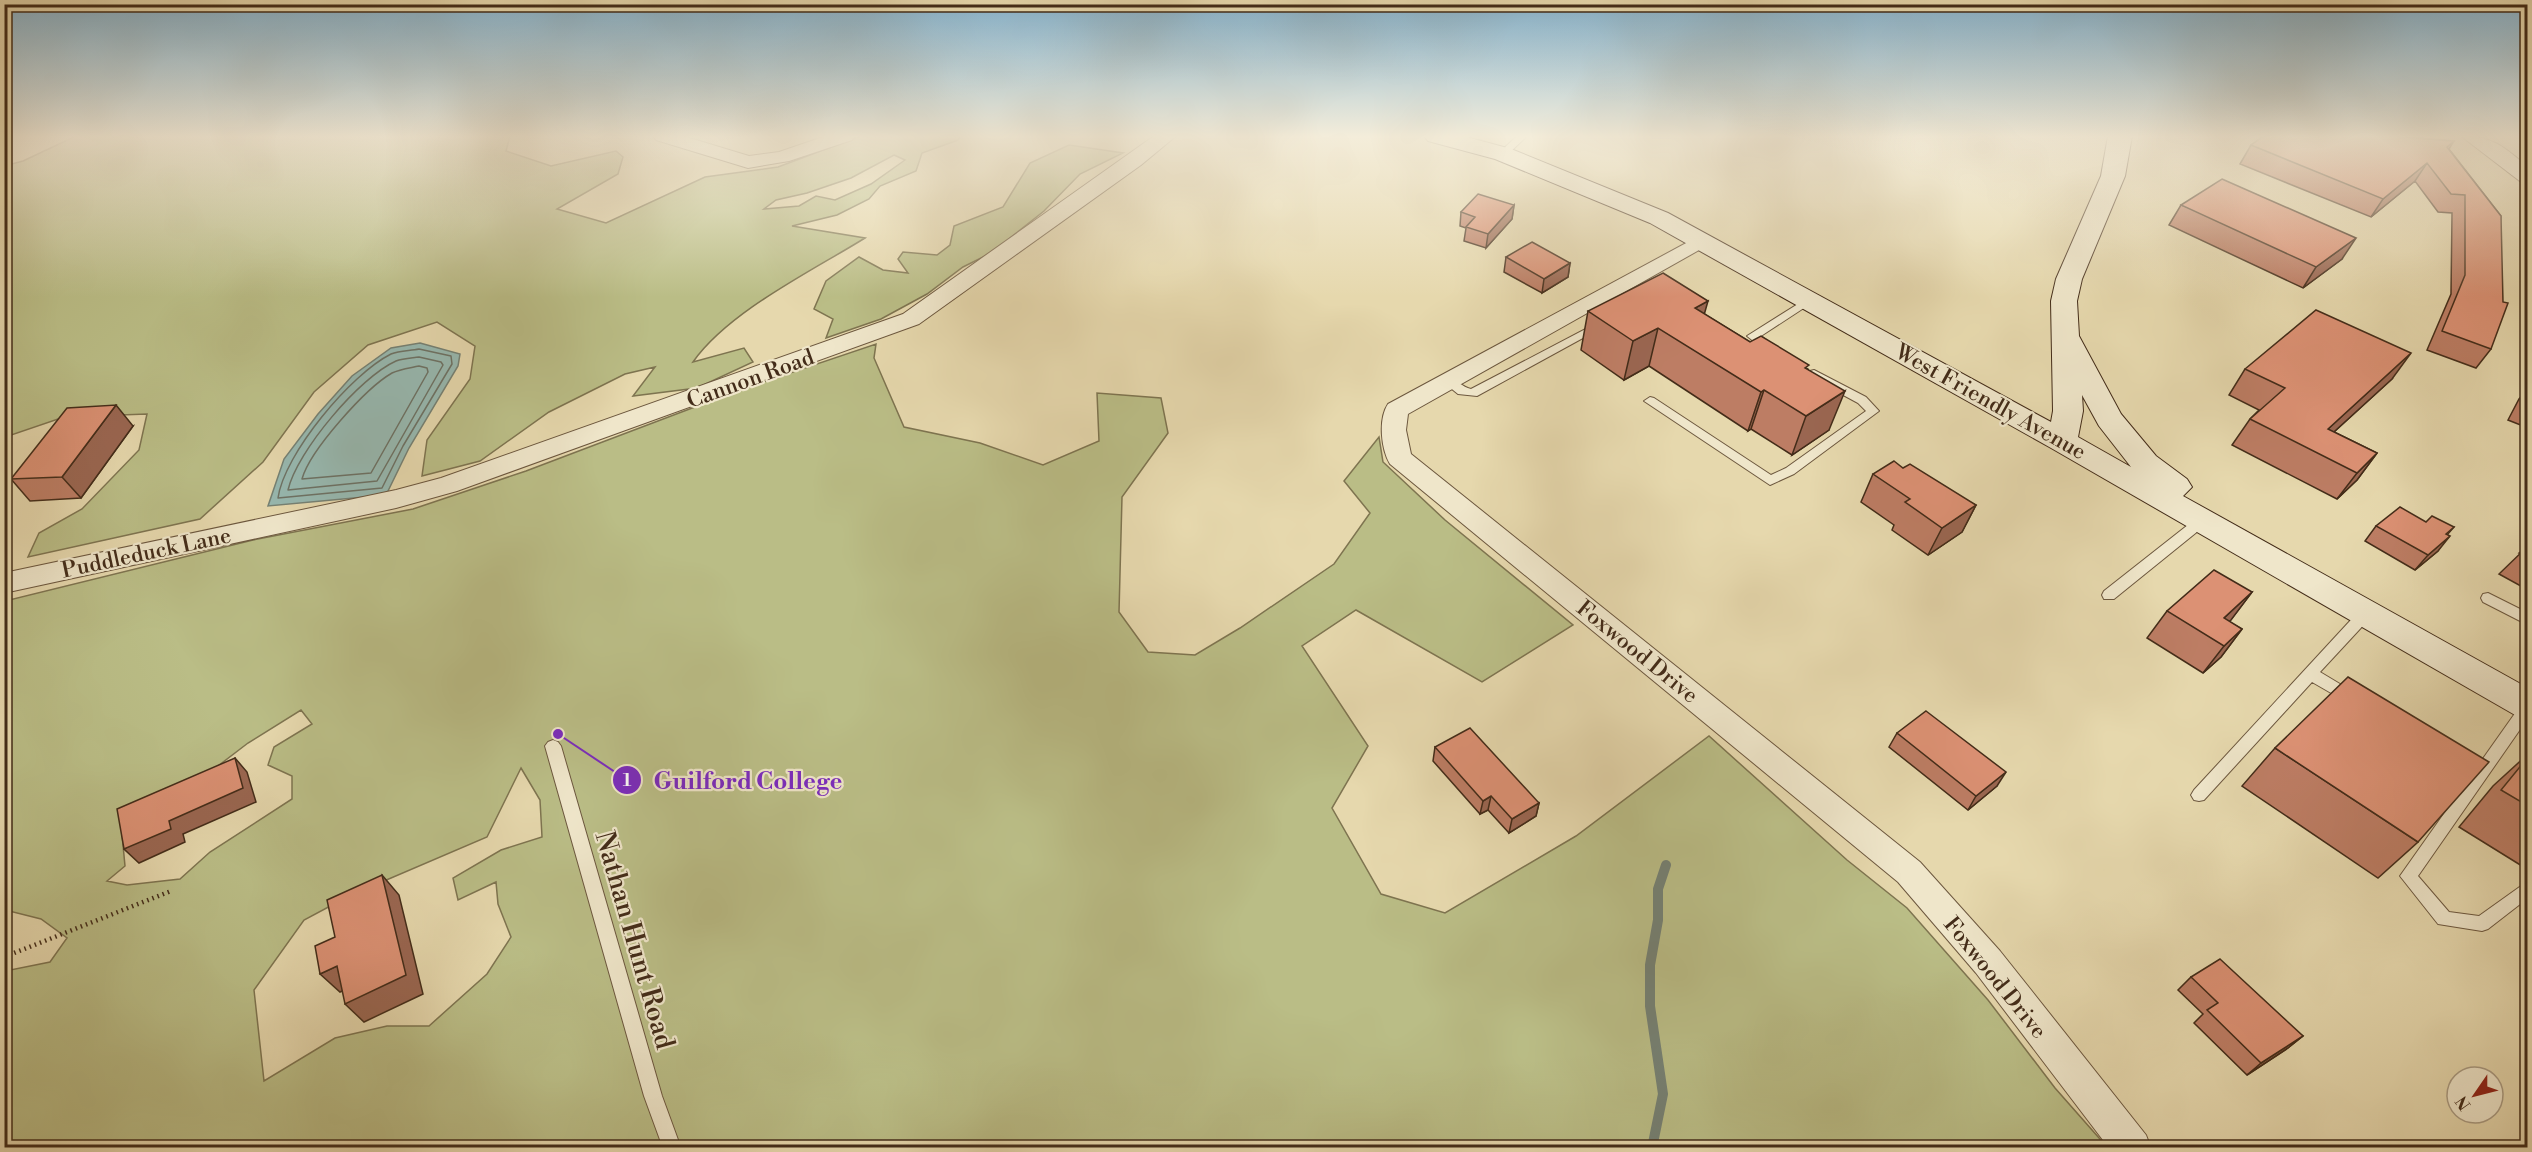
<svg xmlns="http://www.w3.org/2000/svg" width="2532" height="1152" viewBox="0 0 2532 1152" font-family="'Libre Bodoni',serif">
  <rect width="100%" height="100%" fill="#e6d8ad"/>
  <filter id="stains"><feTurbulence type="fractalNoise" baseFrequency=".00333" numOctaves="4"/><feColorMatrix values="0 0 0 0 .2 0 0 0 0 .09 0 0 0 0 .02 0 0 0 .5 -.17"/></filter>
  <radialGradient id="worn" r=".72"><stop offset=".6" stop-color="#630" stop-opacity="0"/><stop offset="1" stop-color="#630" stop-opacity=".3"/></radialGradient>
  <!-- green -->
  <path fill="#babd86" stroke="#7e7450" stroke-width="1.5" fill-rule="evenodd" d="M76,136h434l-4,15 45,15 65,-15 7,6 -5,17 -61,35 49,14 99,-46 73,-10 83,-31h100l-3,4 -36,13 -6,18 -36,15 -11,13 -32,16 -45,11 73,12c-53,33 -136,73 -172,124l51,-14 9,14 -56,26 -64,8 22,-29 -30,7 -76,38 -69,49 -58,15 5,-36 43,-61 5,-33 -38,-24 -69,23 -54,47 -51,70 -63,57 -172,38 11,-24 43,-24 57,-59 8,-36 -83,3 -56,19 -3,6 -1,-276 19,-5zM894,155l11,5 -34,24 -36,16 -19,-4 -17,10 -35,3 12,-9 31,-7 44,-15z
    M1069,145l54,8 -43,21 -36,37 -53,42 -28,14 -36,27 -46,25 -55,19 7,-19 -19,-10 12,-28 33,-24 24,13 25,3 -10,-14 5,-7 34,3 13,-10 4,-19 49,-19 27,-44z
    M876,344l-2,14 30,69 76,16 63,22 56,-24 -2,-48 64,5 7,35 -46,64 -3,115 29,40 47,3 45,-27 94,-64 36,-51 -26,-32 35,-44 4,25 62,58 128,105 -91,57 -126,-72 -54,36 66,100 -36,62 49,86 64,19 131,-77 133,-100 138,124 60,48 81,92 67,88 52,59h-2102v-176l45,-9 17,-24 -26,-19 -36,-9v-309l248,-61 160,-31 113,-38 211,-80zM301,710l11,14 -38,23 -6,18 24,11v23l-82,53 -30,27 -53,6 -20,-4 18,-15 -4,-42 93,-55 34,-26zM521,768l19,32 2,37 -41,13 -48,28 5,22 38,-18 2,22 13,33 -24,37 -58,52h-42l-52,12 -71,43 -10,-91 50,-70 45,-24 138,-59z"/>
  <!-- water -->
  <path fill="#97b9b1" stroke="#758174" stroke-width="1.5" d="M420,343l40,11 -2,12 -49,82 -23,47 -118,11 16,-47 34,-45 34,-38 39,-28z"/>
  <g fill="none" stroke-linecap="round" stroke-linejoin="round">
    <!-- shore -->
    <path stroke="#6d7265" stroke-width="1.5" d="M419,349l32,7 1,8 -49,82 -21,42 -104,10c6,-44 73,-124 113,-144 9,-4 19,-3 28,-5z
      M419,357l22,5 2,3 -66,116 -89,9c9,-39 72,-113 108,-129 7,-3 16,-3 23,-4z
      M419,366l8,2 1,4 -57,101 -69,6c8,-29 64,-91 90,-106 8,-4 18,-5 27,-7z"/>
    <!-- stream -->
    <path stroke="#758174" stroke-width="10" d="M1652,1148l11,-54 -13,-88v-41l8,-45v-31l8,-24"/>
    <!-- lane casing -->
    <g stroke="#6c573e" stroke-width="2">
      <path id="lane" d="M1517,136h10l-21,20h-6v-4z
        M1809,297l6,3 -2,2 -52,34 14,10v6h-8l-20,-16z
        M1599,322l6,3 -2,2 -126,69 -19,-2 -16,-13 6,-4c9,3 14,10 23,12z
        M1814,370l52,27 13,14 -85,63 -24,11 -126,-84 6,-4 4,1 117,77 15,-7 80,-57 -8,-8 -48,-26 -2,-3 2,-3z
        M2203,515l5,2 1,3 -1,3 -94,76h-10l-2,-4 2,-4 94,-74z
        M2488,593l40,20v12l-45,-23 -2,-4 2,-4z
        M2366,608l5,1 2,4 -2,4 -51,55 35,21 2,4 -2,4 -5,2 -5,-2 -33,-19 -108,118 -5,1 -5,-1 -3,-5 3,-5 167,-181z
        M2528,700v18l-110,158 31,36 30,4 49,-35v17l-40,31 -6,2 -44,-7 -38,-48 123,-174z
        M553,740l5,2 3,4 101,350 19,52h-18l-19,-52 -99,-350 3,-4z"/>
    </g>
    <!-- street casing -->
    <g stroke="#6c573e" stroke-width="2">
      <path id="street" d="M653,136h30l66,20 30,-4 47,-16h29l-3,4 -63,21 -41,7 -92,-28z
        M1154,136h22l-35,29 -222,159 -462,167 -61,17 -392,85v-20l392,-83 45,-12 462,-164z
        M2461,136c32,0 43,11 67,31v17l-7,-2z
        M1701,235l7,2 3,4 -3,4 -300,169 -2,16 5,24 509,408 80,89 146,184 5,13h-42l-133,-175 -78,-91 -508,-418c-9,-15 -12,-45 -2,-60z"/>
    </g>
    <!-- secondary casing -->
    <g stroke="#432c19" stroke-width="2">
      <path id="secondary" d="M1424,136h39l48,13 157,64 383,209 2,-11 -2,-110 5,-22 45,-103 7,-40h24l-7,40 -43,103 -5,22 2,35 42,78 35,42 31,23 5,8 -9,9 345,192v31l-13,-4 -464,-267 -401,-225 -155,-64 -67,-18zM2082,395l17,31 32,41 -53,-30 5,-26z"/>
    </g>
    <!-- path -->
    <path stroke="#432c19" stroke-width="4.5" stroke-dasharray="1.5 4" stroke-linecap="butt" d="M4,957l167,-66"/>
    <!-- lane -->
    <use href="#lane" fill="#efe6ca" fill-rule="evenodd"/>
    <!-- street -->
    <use href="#street" fill="#efe6ca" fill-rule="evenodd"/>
    <!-- secondary -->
    <use href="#secondary" fill="#efe6ca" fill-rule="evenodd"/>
  </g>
  <!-- wall -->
  <path fill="#bd7d64" stroke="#432c19" stroke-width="1.5" d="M2264,136h146l-1,1 45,4 -5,8 52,67 -10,133 -15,19 -49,-18 24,-56 1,-81 -14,-1 -23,-31 -44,36 -131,-53 11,-19z
    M1514,205l-2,14 -26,29 -22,-7 2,-13 -6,-2 1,-14z
    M2181,205l161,54 -39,29 -134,-63z
    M1506,257l64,6 -2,14 -26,16 -38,-21z
    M1588,311l116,3 46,28 58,27 21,61 -37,25 -41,-26 -3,2 -99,-65 -25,14 -43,-30z
    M2245,369l147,10 -58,53 43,21 -20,27 -20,19 -105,-54 18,-26 9,-9 -30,-15z
    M2528,389v39l-20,-8 11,-21z
    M133,426l-52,72 -51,3 -19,-22z
    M1903,468l73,37 -14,27 -34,23 -36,-25 2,-5 -33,-23 12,-28z
    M2426,522l28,5 -7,8 -9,16 -23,19 -50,-29 11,-15z
    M2528,546v44l-29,-16z
    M2252,592l-23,30 13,7 -21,28 -18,16 -56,-35 20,-27z
    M1897,733l100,53 -29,24 -79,-63z
    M1435,747l104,56 -3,13 -27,17 -21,-23 -8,4 -47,-53z
    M2275,748l143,94 -40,36 -136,-92z
    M2528,754v108l-6,4 -63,-39 34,-41z
    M2191,977l112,59 -15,12 -41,27 -53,-52 9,-9 -25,-24z"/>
  <!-- shaded-wall -->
  <path fill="#9a6651" stroke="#432c19" stroke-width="1.5" d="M2427,163l-12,18 -44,36 12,-18z
    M1514,205l-2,14 -26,29 2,-14z
    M2356,238l-14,21 -39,29 13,-21z
    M1570,263l-2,14 -26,16 2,-14z
    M1708,301l-11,39 -2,-32z
    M1658,328l-9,38 -25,14 9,-39z
    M2411,353l-19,26 -79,72 15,-22z
    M1764,390l-13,39 -3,2 13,-39z
    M1845,391l-16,39 -37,25 14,-39z
    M116,405l17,21 -52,72 -19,-21z
    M2377,453l-20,27 -20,19 20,-26z
    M1976,505l-14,27 -34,23 14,-27z
    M2450,536l-12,15 -23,19 13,-15z
    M2252,592l-21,28 -20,18 13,-20z
    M2242,629l-21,28 -18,16 21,-27z
    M235,758l12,14 9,30 -73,32 2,8 -46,21 -15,-14 45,-28z
    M2006,772l-9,14 -29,24 8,-14z
    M1491,796l-3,14 -8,4 3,-13z
    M1539,803l-3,13 -27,17 3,-14z
    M382,875l17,20 24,99 -59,28 -19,-18z
    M337,966l19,19 -16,7 -20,-18z
    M2303,1036l-15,12 -41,27 14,-12z"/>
  <!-- building -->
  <path fill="#dc9174" stroke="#432c19" stroke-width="1.5" d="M2264,136h137v1l53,4 -7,6 54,69 2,86 5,1 -17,46 -49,-18 23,-56v-80l-14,-1 -24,-31 -44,36 -132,-54z
    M2222,179l134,59 -40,29 -135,-62z
    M1478,194l36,11 -26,29 -22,-7 9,-10 -14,-5z
    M1532,242l38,21 -26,16 -38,-22z
    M1663,273l45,28 -13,7 55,34 11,-6 48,29 -4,3 40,23 -39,25 -42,-26 -3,2 -103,-64 -25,13 -45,-30z
    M2316,310l95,43 -83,76 49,24 -20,20 -107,-54 35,-31 -40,-19z
    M116,405l-54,72 -51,2 56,-71z
    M1894,461l9,7 7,-4 66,41 -34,23 -37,-26 5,-3 -37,-25z
    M2400,507l26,15 6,-6 22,11 -8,7 4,2 -22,19 -52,-29z
    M2528,546v11l-9,-4z
    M2214,570l38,22 -28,26 18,11 -18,17 -57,-35z
    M2348,677l141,85 -71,80 -143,-94z
    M1926,711l80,61 -30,24 -79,-63z
    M1470,728l69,75 -27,16 -21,-23 -8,5 -48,-54z
    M2528,757v49l-27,-16z
    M235,758l8,30 -74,33 2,8 -47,20 -7,-40z
    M382,875l24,100 -61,29 -8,-38 -17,8 -5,-28 20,-9 -8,-37z
    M2220,959l83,77 -42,27 -54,-53 11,-7 -27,-26z"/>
  <!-- sky -->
  <linearGradient id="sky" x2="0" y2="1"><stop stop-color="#87b6d2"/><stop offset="0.46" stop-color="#f4edda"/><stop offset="1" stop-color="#f4edda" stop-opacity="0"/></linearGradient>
  <rect width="2532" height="297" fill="url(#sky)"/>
  <g text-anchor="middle" stroke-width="4.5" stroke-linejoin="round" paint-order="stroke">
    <!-- street labels -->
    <g font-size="22" fill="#432c19" stroke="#efe6ca">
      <text transform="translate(750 378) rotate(-20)" y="8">Cannon Road</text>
      <text transform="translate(1991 401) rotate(29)" y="8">West Friendly Avenue</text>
      <text transform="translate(146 552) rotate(-12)" y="8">Puddleduck Lane</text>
      <text transform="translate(1638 651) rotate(39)" y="8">Foxwood Drive</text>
      <text transform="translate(1996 977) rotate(51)" y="8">Foxwood Drive</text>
    </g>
    <!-- near-street labels -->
    <g font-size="27" fill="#432c19" stroke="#efe6ca">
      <text transform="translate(635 940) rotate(74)" y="9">Nathan Hunt Road</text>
    </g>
  </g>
  <!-- callouts -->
  <path fill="none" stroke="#7b2cbf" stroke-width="2" d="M558 734L627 780"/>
  <g fill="#7b2cbf" stroke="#efe6ca" stroke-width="2">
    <circle cx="558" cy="734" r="6"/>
    <circle cx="627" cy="780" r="15"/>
  </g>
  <g font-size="18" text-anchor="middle" font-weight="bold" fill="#fff">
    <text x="627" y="786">1</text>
  </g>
  <g font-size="24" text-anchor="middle" font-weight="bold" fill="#7b2cbf" stroke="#efe6ca" stroke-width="4.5" stroke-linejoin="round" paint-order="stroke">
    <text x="748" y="789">Guilford College</text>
  </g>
  <!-- margin -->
  <rect width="2532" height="1152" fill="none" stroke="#e6d8ad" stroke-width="24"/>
  <rect x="6" y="6" width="2520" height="1140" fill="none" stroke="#432c19" stroke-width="3"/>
  <rect x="12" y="12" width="2508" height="1128" fill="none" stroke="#432c19" stroke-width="1.5"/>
  <!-- north arrow -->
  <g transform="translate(2475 1095) rotate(235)"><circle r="28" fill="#efe6ca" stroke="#aa9c83" stroke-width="1.5"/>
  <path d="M0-4.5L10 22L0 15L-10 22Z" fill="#8f2418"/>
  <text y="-9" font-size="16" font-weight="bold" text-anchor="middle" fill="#432c19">N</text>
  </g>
  <rect width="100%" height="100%" filter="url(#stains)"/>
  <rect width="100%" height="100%" fill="url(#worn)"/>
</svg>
